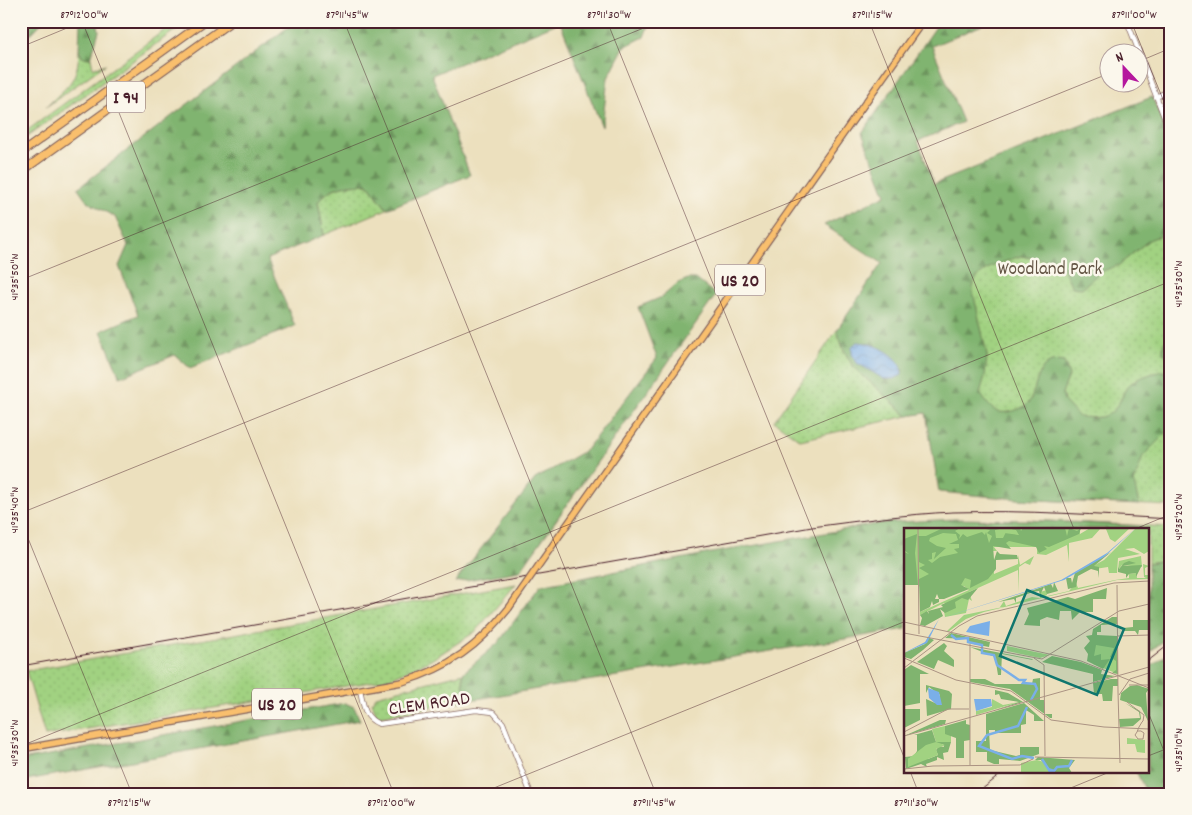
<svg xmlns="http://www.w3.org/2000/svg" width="1192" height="815" viewBox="0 0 1192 815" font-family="Dekko,sans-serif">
  <defs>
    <pattern id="grass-dots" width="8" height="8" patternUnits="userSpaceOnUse" patternTransform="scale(1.25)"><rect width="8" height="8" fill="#a1d281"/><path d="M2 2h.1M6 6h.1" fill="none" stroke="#8cb470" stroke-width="1.8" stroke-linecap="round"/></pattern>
    <pattern id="forest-firs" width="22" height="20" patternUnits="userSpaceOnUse" patternTransform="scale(1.25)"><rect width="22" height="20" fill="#80b46f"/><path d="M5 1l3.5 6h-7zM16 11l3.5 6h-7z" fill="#6b925b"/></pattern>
    <pattern id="water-waves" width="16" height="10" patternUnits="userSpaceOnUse" patternTransform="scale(1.25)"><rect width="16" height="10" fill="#7aafe8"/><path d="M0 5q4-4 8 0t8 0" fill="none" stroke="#668ebc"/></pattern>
  </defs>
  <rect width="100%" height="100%" fill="#fbf7ec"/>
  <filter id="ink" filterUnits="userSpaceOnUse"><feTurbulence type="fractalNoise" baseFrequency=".02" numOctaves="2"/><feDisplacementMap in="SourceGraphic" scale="10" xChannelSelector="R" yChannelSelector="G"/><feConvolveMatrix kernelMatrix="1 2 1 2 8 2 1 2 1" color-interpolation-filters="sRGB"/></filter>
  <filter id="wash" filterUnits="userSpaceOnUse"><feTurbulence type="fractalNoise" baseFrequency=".0096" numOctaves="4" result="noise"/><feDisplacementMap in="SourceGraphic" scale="20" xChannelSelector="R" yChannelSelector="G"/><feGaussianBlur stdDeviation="1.12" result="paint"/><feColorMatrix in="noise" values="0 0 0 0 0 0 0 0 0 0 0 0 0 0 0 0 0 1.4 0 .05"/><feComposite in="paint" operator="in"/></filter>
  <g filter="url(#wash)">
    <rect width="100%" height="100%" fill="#ece0be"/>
    <!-- grass -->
    <path fill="url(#grass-dots)" stroke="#767856" d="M177,21h11l-167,120v-6z
      M79,50l3,7 9,1 2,10 13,-4 -60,43c22,-22 32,-25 33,-57z
      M1152,97l19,46v363l-153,-7 -125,-298z
      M368,184l19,25 -63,26 -6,-33c15,-18 28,-17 50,-18z
      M837,330l6,18 10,19 55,49 -108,24 -26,-19z
      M1026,520l145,7v32l-23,4v-34h-118z
      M516,584l-41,48 -44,28 -43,19 -343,57 -19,-65z
      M463,673l1,28 -87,16 -5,-15 4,-6z"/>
    <!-- forest -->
    <path fill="url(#forest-firs)" stroke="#656a4d" d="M21,21h22l-11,12 -11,5z
      M80,21h17l2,10 -8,27 -9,-1 -3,-7z
      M296,21h354l-6,16 -20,10 -16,31 -6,49 -42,-105 -128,53 38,100 -83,34 -19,-25c-22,1 -36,0 -50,18l6,33 -57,24 28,67 -105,42 -15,-13 -55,22 -19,-46 37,-16 -19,-49 9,-21 -13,-28 -27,-15 -10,-14z
      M940,21h52l-60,25 31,76 -45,19 16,43 218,-87 19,44v97l-12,-2 -10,4 -30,25 -19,7 -18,16 -10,-1 -8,-17 -7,-6 -9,-4 -28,-4 -29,11 -14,10 -5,10 15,68 -2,21 -5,17c4,6 9,14 16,18 8,4 27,-1 33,-9 9,-12 6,-46 35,-40l5,14 -7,17 2,8 15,16c19,1 31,3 41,-16 2,-4 4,-10 7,-14 10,-10 23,-13 36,-16l8,4v53l-28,28 -9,27 5,22 -121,-6 -79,-7 -13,-79 -18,3 -55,-49 -10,-19 -6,-18 45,-67 -58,-38 62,-30 -24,-62z
      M688,279h8l20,16 -196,276 -65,11 80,-103 51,-29 71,-92 -19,-51 24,-10 16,-14z
      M1171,333v25l-8,-5v-8z
      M955,519l71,1 116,6v3h-236v100l-442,72 -1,-28 35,-30 42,-57 171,-33 171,-30z
      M1171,559v76l-23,18v-90z
      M1171,651v143h-24l-11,-23h12v-102z
      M345,703l9,4 6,13 -339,61v-21z"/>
    <!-- water -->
    <path fill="url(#water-waves)" stroke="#62678a" d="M857,342c13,0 35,9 42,21 2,3 3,8 3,12l-8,4h-10l-27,-16 -5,-9v-7z"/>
  </g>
  <g filter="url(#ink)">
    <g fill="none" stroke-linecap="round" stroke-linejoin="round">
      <!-- tertiary casing -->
      <g stroke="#83635e" stroke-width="6">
        <path id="tertiary" d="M1127,21l12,31
          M1140,54l31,81
          M1156,97l15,-7
          M360,690c4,16 3,27 19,34l97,-14 17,2 10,11 28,71"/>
      </g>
      <!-- primary casing -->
      <g stroke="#83635e" stroke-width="8">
        <path id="primary" d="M557,539l366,-518
          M21,749l381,-67c47,-14 77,-36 107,-74"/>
      </g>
      <!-- motorway casing -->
      <g stroke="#83635e" stroke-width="9">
        <path id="motorway" d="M21,153l184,-132
          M21,172l211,-151"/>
      </g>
      <!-- tertiary -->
      <use href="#tertiary" stroke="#fff" stroke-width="4.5"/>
      <!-- primary -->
      <use href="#primary" stroke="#f9bf6d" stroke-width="5.5"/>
      <!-- motorway -->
      <use href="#motorway" stroke="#f9bf6d" stroke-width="7"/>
      <!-- rail -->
      <path stroke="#4a1f2b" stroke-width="1" d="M1148,661l23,-18
        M21,666l791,-139c47,-6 94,-13 141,-15 73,-2 145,3 218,7
        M976,794l29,-23"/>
      <!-- primary-bridge casing -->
      <g stroke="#83635e" stroke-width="8" stroke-linecap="butt">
        <path id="primary-bridge" d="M509,608l48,-69"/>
      </g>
      <!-- primary-bridge -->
      <use href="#primary-bridge" stroke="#f9bf6d" stroke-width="5.5"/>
    </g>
  </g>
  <!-- ticks -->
  <path fill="none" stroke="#4a1f2b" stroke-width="1" stroke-opacity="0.45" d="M82,21l312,773M344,21l312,773M607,21l299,741M869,21l205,508M1131,21l40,98M21,47l63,-26M1140,61l31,-13M21,280l640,-259M21,513l1089,-440M21,521l111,273M1135,529l36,-15M1148,712l23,56M21,746l1150,-465M1148,756l23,-9M910,771l9,23M479,794l427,-173M1056,794l56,-23"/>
  <g text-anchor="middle" stroke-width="5" stroke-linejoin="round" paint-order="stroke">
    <!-- shield labels -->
    <g fill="#fbf7ec" stroke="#7f6065" stroke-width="1">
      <rect x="107" y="81.5" width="38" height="31" rx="4"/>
      <rect x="715" y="264.5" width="50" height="31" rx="4"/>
      <rect x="252" y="688.5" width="50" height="31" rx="4"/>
    </g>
    <g font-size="18" font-weight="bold" fill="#4a1f2b">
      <text x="126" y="103">I 94</text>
      <text x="740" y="286">US 20</text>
      <text x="277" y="710">US 20</text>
    </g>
    <!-- park labels -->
    <g font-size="19" fill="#645545" stroke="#fbf7ec">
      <text x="1050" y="274">Woodland Park</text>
    </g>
    <!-- street labels -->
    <g font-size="19" fill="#4a1f2b" stroke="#fbf7ec">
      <text transform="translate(429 702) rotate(-8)" y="7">CLEM ROAD</text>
    </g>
  </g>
  <!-- overview -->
  <g transform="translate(904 528)">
    <rect width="245" height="245" fill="#ece0be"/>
    <path d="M0,0h176v6l10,-6h11l-9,10 -23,5v19l-2,-17 -21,10 -9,-1v-7h-43l3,4h-4l1,23 24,-10v-9l2,10 14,-9 -4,9 -5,-2 -6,4v25l-1,-22 -49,22 3,9 -3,-2 -3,14 -21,4 -1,-6 7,-5 -7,-3 -24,12v-3l49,-22 -5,-4h-28l-9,4 -1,-4 -4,3 -4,-4h-14zM226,0l-15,14 -5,-3 -4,-10zM232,0h13v23l-5,3 -10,-6 -9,1 15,5 -22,4 -1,15h-8l-1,-6 -13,2 -2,-3 11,-6zM237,28l1,11 -20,-2 -4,5 1,-9zM239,36l6,2 -4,2v7h4v4l-32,1 -133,32 -18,7 -18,13 -1,-1 17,-16 39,-8h-3l4,-6 2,5 26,-9 8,1v-6l7,-2v5l-4,2 26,-6 7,-8 2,5 37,-8 14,-2v-4l7,-1 1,5h9l-2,-1zM189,108h24l1,38 -25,-10zM103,118l43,9 -10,3 -33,-7zM88,171l11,6 16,-3 -43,13v-4l16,-4zM41,198v7l6,1v8h-15l-4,-13zM223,210l18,2v13l-8,-1 -2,-8h-8z" fill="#a1d281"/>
    <path d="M39,0h17l-5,3 5,4 -1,4 4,-5 4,3 15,-5 3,3 1,-3 3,11 3,-7 -5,-3 3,-3 -9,-2h24l-4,5v-4l-6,2 5,7 4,-5 15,2 -9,-7h10l1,3 2,-3h42l2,8 2,-8 8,3 4,-3 -2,6 -30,13 -5,-1 3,3 -8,4 -3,-6 -27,-6 -3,2 5,6 -18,-3 1,14 3,-9 3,3 17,1 1,4 -22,1v9l-8,10 -18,9 1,-8 -6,-2 -4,7 8,4 -25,10h-5l-2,-5 -2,5h4v3l-6,3 -1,-4 -2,6 -10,5 -1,-33 10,-5 -10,-6 6,-3 -6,-3 -1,-26h8zM39,5l13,1 2,6 -9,4h10v4l-5,1 4,4 -18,4 -8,6 -4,-3 4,-1v-6l4,-1 -2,7 12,-11 -9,-2 -8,-5 1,-3zM13,6l-2,19 3,32h-13l-1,-33 5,2 -5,-4v-11zM207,24l-17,14 5,1v11l-1,-7 -7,-2 -13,7 -2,11 -8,2 -2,-11h5l1,5 3,-10zM225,33l7,2 -13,3 19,-1 -6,12v-4l-7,1 -3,4v-4l-8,-2v-5l1,2 5,-6zM150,54l4,9 -11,3 -3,-7 -4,8 -1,-4 -6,1 -17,6v5l-2,-4 -16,3 53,-18 2,4zM74,60l-10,12 -6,-2 -7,4 1,6 -11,5 -5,-4 3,7 -18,10 -5,-1 2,-7 -2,-3 7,-4 2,3 -1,-3 15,-4 -2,-2zM203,60l-1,11h-13v13h-13l-8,8 -1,-9h-11l-1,9 -12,-3 -7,3v6l-16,-1 5,-11 -2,-6 41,-11 7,2zM208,89h5v7l-16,1v7h-4v3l20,1 1,38 -6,-1 4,-3v-9l-6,-4 4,-9 -18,-3 -2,11 7,-2v6l9,-1 -7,10 -16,-8 1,-7 -4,-6 6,-7 -4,-5 6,-1 1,-6zM229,92h16v10h-10l-1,5 -3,-4h-12v-3l10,-1zM47,105l39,9 -1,5 -21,-4v-4l-23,-1zM24,109l6,3 -11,10 -12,9 -7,-2v-4l21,-9zM40,115l3,3 -3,5 10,9v7l-16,-7 -4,9 -17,-7zM66,119l62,12 1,1 -31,-6 -1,21h-3l-3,-18zM148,128l29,6 21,8 -1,4 14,2 -22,6v-8l-51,-12zM7,137l18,9h-9v29l-16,3v-36zM136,150v22h4l1,14h7v4h-2l-40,-29 -40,-7v-3h15l10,5h37l1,-5zM207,151h7v7h-5l-1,15h-9l-1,-7h-8l-1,-11zM22,157l23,6 3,3 -1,15 -24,7 -1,-17 9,4 5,-8 -11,-8 -3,6zM233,157l12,4 -3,4 2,28 -7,-14 -21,-7 1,-7 9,-7zM91,162l13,3 15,9 -31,9 27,-9 -18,-3 -2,-5 -4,1zM120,175l20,18h-10v-6l-8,-5v14l-5,1v8h-26v-3h-6l1,20 26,6 4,-1v-8h19v7l-19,7 -21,-2v5h-5l-7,-3v-9h-11v-11h10v-27zM221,175l15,8 1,8 -8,7 -13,1 -1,-8 21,-1 -1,-6zM0,181h16v11l-16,8zM36,192h6l-1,4 -41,12zM62,192v4l4,1v15l-6,1v17h-8v-20l-11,-4v-8zM28,202l4,12h15l-3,10 -5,1 1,7 -7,-3v3l-11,4 1,3 -6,-3 -15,5 -1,-12 9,-1 3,-5v-16h-3zM39,216l1,3 -5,-1 -3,4 2,5 -10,4h-20zM134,229l37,3 -6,8 3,5h-22l-9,-13h-6z" fill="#80b46f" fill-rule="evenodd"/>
    <path d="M101,0l11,2 3,5 -13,-3 -3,6h-7l-1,-8zM32,214l9,3 -9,4 2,6 -30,12v-8l18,-14z" fill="#a1d281"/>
    <path d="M133,232l7,2 6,11h-29v-10z" fill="#a1d281"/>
    <path d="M232,0l-32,29 -40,23 -125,39 -12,24 -23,10 21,-11 14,-23 122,-39 46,-27zM86,93l-1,15 -23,-4 4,-6zM24,160l11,4 3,13h-5l-8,-7zM70,171h17l1,7 -16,5z" fill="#7aafe8"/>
    <path fill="none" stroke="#7aafe8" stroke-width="2.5" d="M47,107l5,4 12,-1v4l14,3v8l12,2 3,10 22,15h6l-2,3 12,1 2,5 -6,11M123,179l-9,19 -31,9 -8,11 33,13 10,-3 12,2M138,231l9,14M144,241l6,2 3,-4 12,-1 3,-6"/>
    <path fill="none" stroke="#ab9383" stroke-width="1" d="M14,0l1,106M213,57l1,107M0,94l177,39 68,27M0,105l138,26 77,-48 30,-7M214,108l31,-1M66,116v121M0,130l52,22 55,11 40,29 53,7 45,2M130,130l10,7 1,91M0,140l55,-42 18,-10 137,-33 35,-2M225,157h20M214,164l2,71M215,167l11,-16 19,-6M223,174l17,13 -1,6 -1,1 -3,5 -2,5 -2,3 3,4h5l1,-6 -3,-2h-4M0,204l44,-23h21M0,208l245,-69M131,229l114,2M0,241l29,-3 87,-1 13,-6"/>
    <path fill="#0f766e" fill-opacity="0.15" stroke="#0f766e" stroke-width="2.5" d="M123,62l97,39 -27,66 -97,-39z"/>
    <rect width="245" height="245" fill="none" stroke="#4a1f2b" stroke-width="2.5"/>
  </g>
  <!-- margin -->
  <rect width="1192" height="815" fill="none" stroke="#fbf7ec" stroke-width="55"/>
  <!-- north arrow -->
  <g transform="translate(1124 68) rotate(338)"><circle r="24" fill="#fbf7ec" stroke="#b4a19f"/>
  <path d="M0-4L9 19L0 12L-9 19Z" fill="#b5179e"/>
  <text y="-8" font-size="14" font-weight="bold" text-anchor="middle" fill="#4a1f2b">N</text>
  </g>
  <rect x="28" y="28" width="1136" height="760" fill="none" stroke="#4a1f2b" stroke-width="2"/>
  <g font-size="12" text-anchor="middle" fill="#4a1f2b">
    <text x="84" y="18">87°12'00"W</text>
    <text x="347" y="18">87°11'45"W</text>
    <text x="609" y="18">87°11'30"W</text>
    <text x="872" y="18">87°11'15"W</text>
    <text x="1134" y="18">87°11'00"W</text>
    <text transform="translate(14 277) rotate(-90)" y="4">41°35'50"N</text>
    <text transform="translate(1178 284) rotate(-90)" y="4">41°35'30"N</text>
    <text transform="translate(14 510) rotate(-90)" y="4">41°35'40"N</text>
    <text transform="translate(1178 517) rotate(-90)" y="4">41°35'20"N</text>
    <text transform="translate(14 743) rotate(-90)" y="4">41°35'30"N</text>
    <text transform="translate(1178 750) rotate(-90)" y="4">41°35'10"N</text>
    <text x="129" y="806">87°12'15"W</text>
    <text x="391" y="806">87°12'00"W</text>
    <text x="654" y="806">87°11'45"W</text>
    <text x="916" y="806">87°11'30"W</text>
  </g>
</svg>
